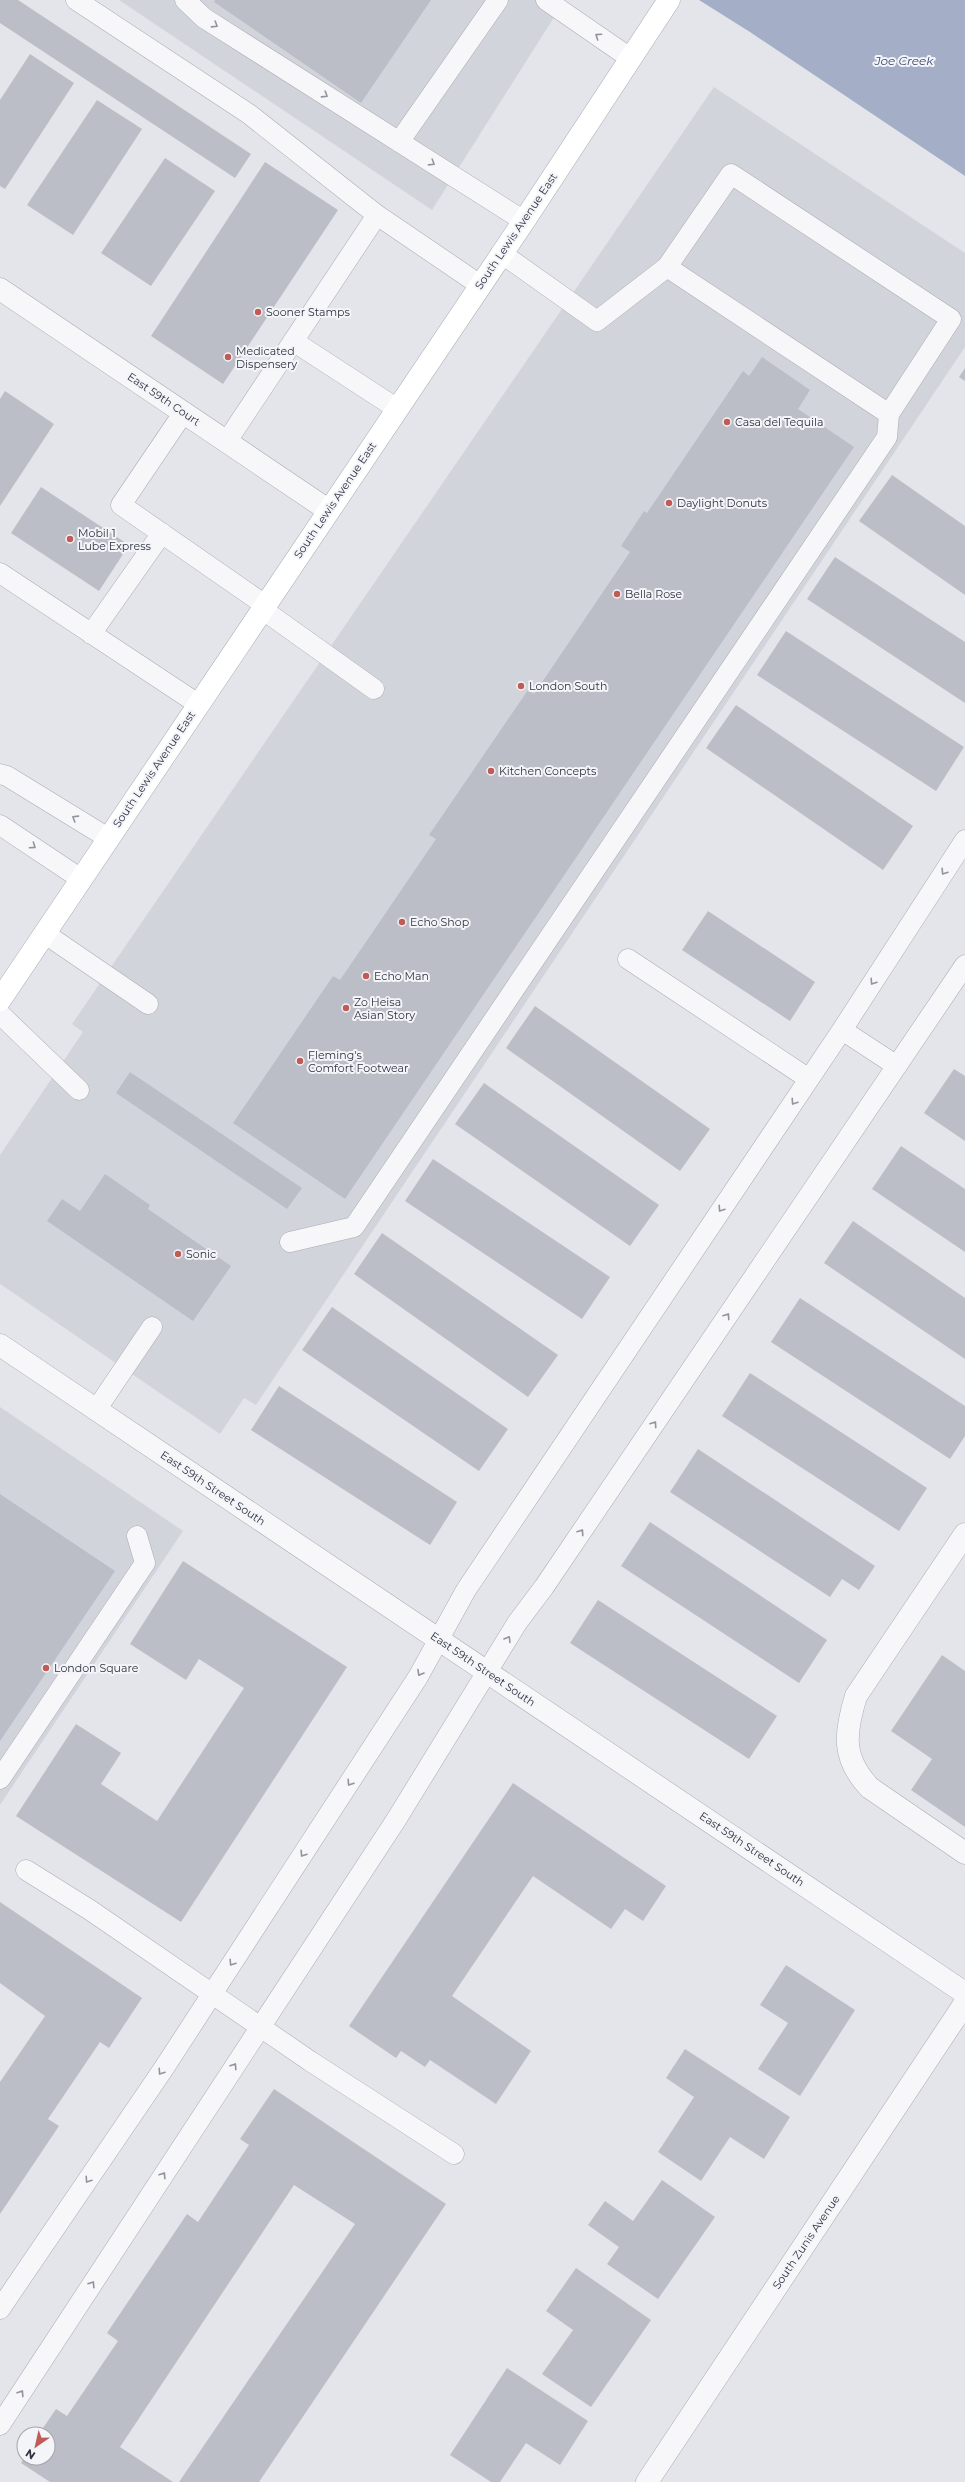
<svg xmlns="http://www.w3.org/2000/svg" width="965" height="2482" viewBox="0 0 965 2482" font-family="Montserrat,sans-serif">
  <rect width="100%" height="100%" fill="#e4e5ea"/>
  <!-- built -->
  <path fill="#d2d4dc" d="M119,0h446l-133,210z
    M714,87l251,166v94l-709,1058 -12,-7 -24,36 -220,-150v-129l83,-123 -11,-8z
    M0,1407l183,124 -183,274z"/>
  <!-- water -->
  <path fill="#a4aec6" d="M699,0h266v176l-215,-144z"/>
  <!-- building -->
  <path fill="#bcbec7" d="M0,0h18l233,154 -16,24 -235,-155z
    M215,0h216l-70,103 -147,-101z
    M30,54l44,29 -69,106 -5,-3v-86z
    M97,100l45,29 -69,106 -46,-30z
    M165,158l50,33 -64,95 -50,-33z
    M265,162l73,48 -115,174 -72,-48z
    M762,357l48,33 -12,19 56,38 -509,752 -112,-76 100,-147 7,4 96,-141 -7,-4 99,-145 6,4 96,-142 -9,-6 23,-35 3,2 96,-142 6,5z
    M965,368v13l-6,-4z
    M5,391l49,33 -54,82v-107z
    M892,475l73,51v69l-106,-74z
    M41,487l88,58 -30,46 -88,-58z
    M835,557l130,85v61l-158,-104z
    M786,631l178,116 -28,44 -179,-116z
    M736,705l177,121 -30,44 -177,-122z
    M708,911l107,71 -25,39 -108,-71z
    M535,1006l175,123 -30,42 -174,-123z
    M954,1069l11,7v65l-41,-28z
    M130,1072l172,116 -15,21 -171,-116z
    M484,1083l175,122 -29,41 -175,-122z
    M901,1146l64,43v63l-93,-63z
    M433,1159l177,118 -28,42 -177,-118z
    M105,1174l45,31 -2,4 83,57 -38,55 -146,-100 15,-22 18,12z
    M853,1221l112,77v61l-141,-96z
    M382,1233l176,122 -30,42 -174,-123z
    M800,1298l165,108v30l-15,23 -179,-117z
    M332,1307l176,122 -29,42 -177,-121z
    M750,1373l177,115 -28,43 -177,-115z
    M279,1386l178,116 -27,43 -179,-115z
    M698,1449l177,117 -16,24 -17,-11 -12,18 -160,-105z
    M0,1494l115,77 -115,170z
    M650,1522l177,118 -28,43 -178,-117z
    M183,1561l164,106 -166,255 -165,-106 60,-92 45,29 -20,31 56,37 87,-133 -45,-29 -13,21 -56,-36z
    M598,1600l179,116 -28,43 -179,-116z
    M942,1655l23,16v156l-54,-37 21,-31 -41,-28z
    M513,1783l153,103 -23,35 -18,-12 -14,20 -78,-53 -81,120 79,55 -35,53 -66,-44 -5,7 -24,-16 -5,7 -47,-32z
    M0,1902l142,96 -33,50 -9,-6 -52,77 11,7 -59,88v-132l45,-66 -45,-33z
    M786,1965l69,45 -55,86 -42,-27 30,-46 -28,-18z
    M685,2049l105,68 -26,42 -34,-22 -29,44 -43,-29 36,-55 -28,-19z
    M274,2089l172,115 -187,278h-80l176,-258 -61,-39 -174,262 53,35h-123l-29,-19 3,-5h24v-24h-9l17,-25 11,7 51,-75 -11,-8 80,-119 11,8 51,-77 -9,-6z
    M662,2180l53,37 -57,82 -51,-35 12,-17 -31,-22 17,-24 28,20z
    M576,2268l75,52 -60,87 -49,-33 31,-44 -27,-19z
    M507,2368l81,53 -28,44 -34,-22 -26,39h-9l-41,-27z"/>
  <g fill="none" stroke-linecap="round" stroke-linejoin="round">
    <!-- lane casing -->
    <g stroke="#aaabb4" stroke-width="21">
      <path id="lane" d="M76,0l173,114 128,101 103,70
        M185,0l19,18 320,203
        M546,0l84,58
        M399,142l99,-142
        M501,253l96,68 70,-54 64,-93 220,145 -62,95 -222,-147
        M293,341l103,67
        M184,412l-63,93 144,100
        M227,441l150,-226
        M0,573l198,131
        M262,609l112,80
        M91,634l71,-101
        M0,774l7,2 101,62
        M0,825l81,54
        M44,933l104,71
        M628,959l181,120
        M0,1014l79,76
        M842,1030l55,36
        M290,1242l64,-15 533,-790 2,-23
        M96,1410l56,-83
        M0,1779l145,-216 -8,-27
        M26,1870l64,40 220,151 144,93
        M0,2309l164,-241 254,-391 48,-87 376,-560 123,-190
        M0,2425l396,-605 121,-197 27,-36 421,-622"/>
    </g>
    <!-- street casing -->
    <g stroke="#aaabb4" stroke-width="23">
      <path id="street" d="M0,289l328,221
        M0,1345l965,648
        M965,1534l-109,162c-11,36 -15,62 14,92l95,65
        M647,2482l318,-479"/>
    </g>
    <!-- secondary casing -->
    <g stroke="#aaabb4" stroke-width="23">
      <path id="secondary" d="M0,1000l524,-779 145,-221"/>
    </g>
    <!-- lane -->
    <use href="#lane" stroke="#f7f7f9" stroke-width="20"/>
    <!-- street -->
    <use href="#street" stroke="#f7f7f9" stroke-width="22"/>
    <!-- secondary -->
    <use href="#secondary" stroke="#fff" stroke-width="22"/>
  </g>
  <!-- one-way arrows -->
  <defs><path id="oneway-chevron" d="M-2-3.5L2.5 0L-2 3.5" fill="none" stroke-width="1.6" stroke-linecap="round" stroke-linejoin="round"/></defs>
  <g stroke="#92949d">
    <use href="#oneway-chevron" transform="translate(215 25) rotate(32)"/>
    <use href="#oneway-chevron" transform="translate(598 36) rotate(-146)"/>
    <use href="#oneway-chevron" transform="translate(325 95) rotate(32)"/>
    <use href="#oneway-chevron" transform="translate(432 163) rotate(32)"/>
    <use href="#oneway-chevron" transform="translate(75 818) rotate(-148)"/>
    <use href="#oneway-chevron" transform="translate(33 846) rotate(34)"/>
    <use href="#oneway-chevron" transform="translate(944 872) rotate(123)"/>
    <use href="#oneway-chevron" transform="translate(873 982) rotate(123)"/>
    <use href="#oneway-chevron" transform="translate(794 1102) rotate(124)"/>
    <use href="#oneway-chevron" transform="translate(721 1209) rotate(124)"/>
    <use href="#oneway-chevron" transform="translate(727 1316) rotate(-56)"/>
    <use href="#oneway-chevron" transform="translate(654 1424) rotate(-56)"/>
    <use href="#oneway-chevron" transform="translate(581 1532) rotate(-56)"/>
    <use href="#oneway-chevron" transform="translate(508 1639) rotate(-59)"/>
    <use href="#oneway-chevron" transform="translate(420 1673) rotate(120)"/>
    <use href="#oneway-chevron" transform="translate(350 1783) rotate(123)"/>
    <use href="#oneway-chevron" transform="translate(303 1854) rotate(123)"/>
    <use href="#oneway-chevron" transform="translate(232 1963) rotate(123)"/>
    <use href="#oneway-chevron" transform="translate(234 2066) rotate(-57)"/>
    <use href="#oneway-chevron" transform="translate(161 2072) rotate(124)"/>
    <use href="#oneway-chevron" transform="translate(163 2175) rotate(-57)"/>
    <use href="#oneway-chevron" transform="translate(88 2180) rotate(124)"/>
    <use href="#oneway-chevron" transform="translate(92 2284) rotate(-57)"/>
    <use href="#oneway-chevron" transform="translate(21 2393) rotate(-57)"/>
  </g>
  <!-- markers -->
  <g fill="#c05c58" stroke="#f4f5f8" stroke-width="1.5">
    <circle cx="258" cy="312" r="4"/>
    <circle cx="228" cy="357" r="4"/>
    <circle cx="727" cy="422" r="4"/>
    <circle cx="669" cy="503" r="4"/>
    <circle cx="70" cy="539" r="4"/>
    <circle cx="617" cy="594" r="4"/>
    <circle cx="521" cy="686" r="4"/>
    <circle cx="491" cy="771" r="4"/>
    <circle cx="402" cy="922" r="4"/>
    <circle cx="366" cy="976" r="4"/>
    <circle cx="346" cy="1008" r="4"/>
    <circle cx="300" cy="1061" r="4"/>
    <circle cx="178" cy="1254" r="4"/>
    <circle cx="46" cy="1668" r="4"/>
  </g>
  <g text-anchor="middle" stroke-width="4" stroke-linejoin="round" paint-order="stroke">
    <!-- street labels -->
    <g font-size="11" fill="#2e3141" stroke="#f4f5f8">
      <text transform="translate(516 231) rotate(-56)" y="4">South Lewis Avenue East</text>
      <text transform="translate(164 399) rotate(34)" y="4">East 59th Court</text>
      <text transform="translate(335 500) rotate(-56)" y="4">South Lewis Avenue East</text>
      <text transform="translate(154 769) rotate(-56)" y="4">South Lewis Avenue East</text>
      <text transform="translate(213 1488) rotate(34)" y="4">East 59th Street South</text>
      <text transform="translate(483 1669) rotate(34)" y="4">East 59th Street South</text>
      <text transform="translate(752 1849) rotate(34)" y="4">East 59th Street South</text>
      <text transform="translate(806 2242) rotate(-56)" y="4">South Zunis Avenue</text>
    </g>
    <!-- poi labels -->
    <g font-size="11" fill="#2e3141" stroke="#f4f5f8" text-anchor="start">
      <text x="266" y="316">Sooner Stamps</text>
      <text x="236" y="355">Medicated<tspan x="236" dy="13">Dispensery</tspan></text>
      <text x="735" y="426">Casa del Tequila</text>
      <text x="677" y="507">Daylight Donuts</text>
      <text x="78" y="537">Mobil 1<tspan x="78" dy="13">Lube Express</tspan></text>
      <text x="625" y="598">Bella Rose</text>
      <text x="529" y="690">London South</text>
      <text x="499" y="775">Kitchen Concepts</text>
      <text x="410" y="926">Echo Shop</text>
      <text x="374" y="980">Echo Man</text>
      <text x="354" y="1006">Zo Heisa<tspan x="354" dy="13">Asian Story</tspan></text>
      <text x="308" y="1059">Fleming's<tspan x="308" dy="13">Comfort Footwear</tspan></text>
      <text x="186" y="1258">Sonic</text>
      <text x="54" y="1672">London Square</text>
    </g>
    <!-- water labels -->
    <g font-size="12" font-style="italic" fill="#3c4a71" stroke="#f4f5f8">
      <text x="904" y="65">Joe Creek</text>
    </g>
  </g>
  <!-- north arrow -->
  <g transform="translate(36 2446) rotate(214)"><circle r="19" fill="#f4f5f8" stroke="#a5a7af"/>
  <path d="M0-3L7 15L0 10L-7 15Z" fill="#c05c58"/>
  <text y="-6" font-size="11" font-weight="bold" text-anchor="middle" fill="#2e3141">N</text>
  </g>
</svg>
